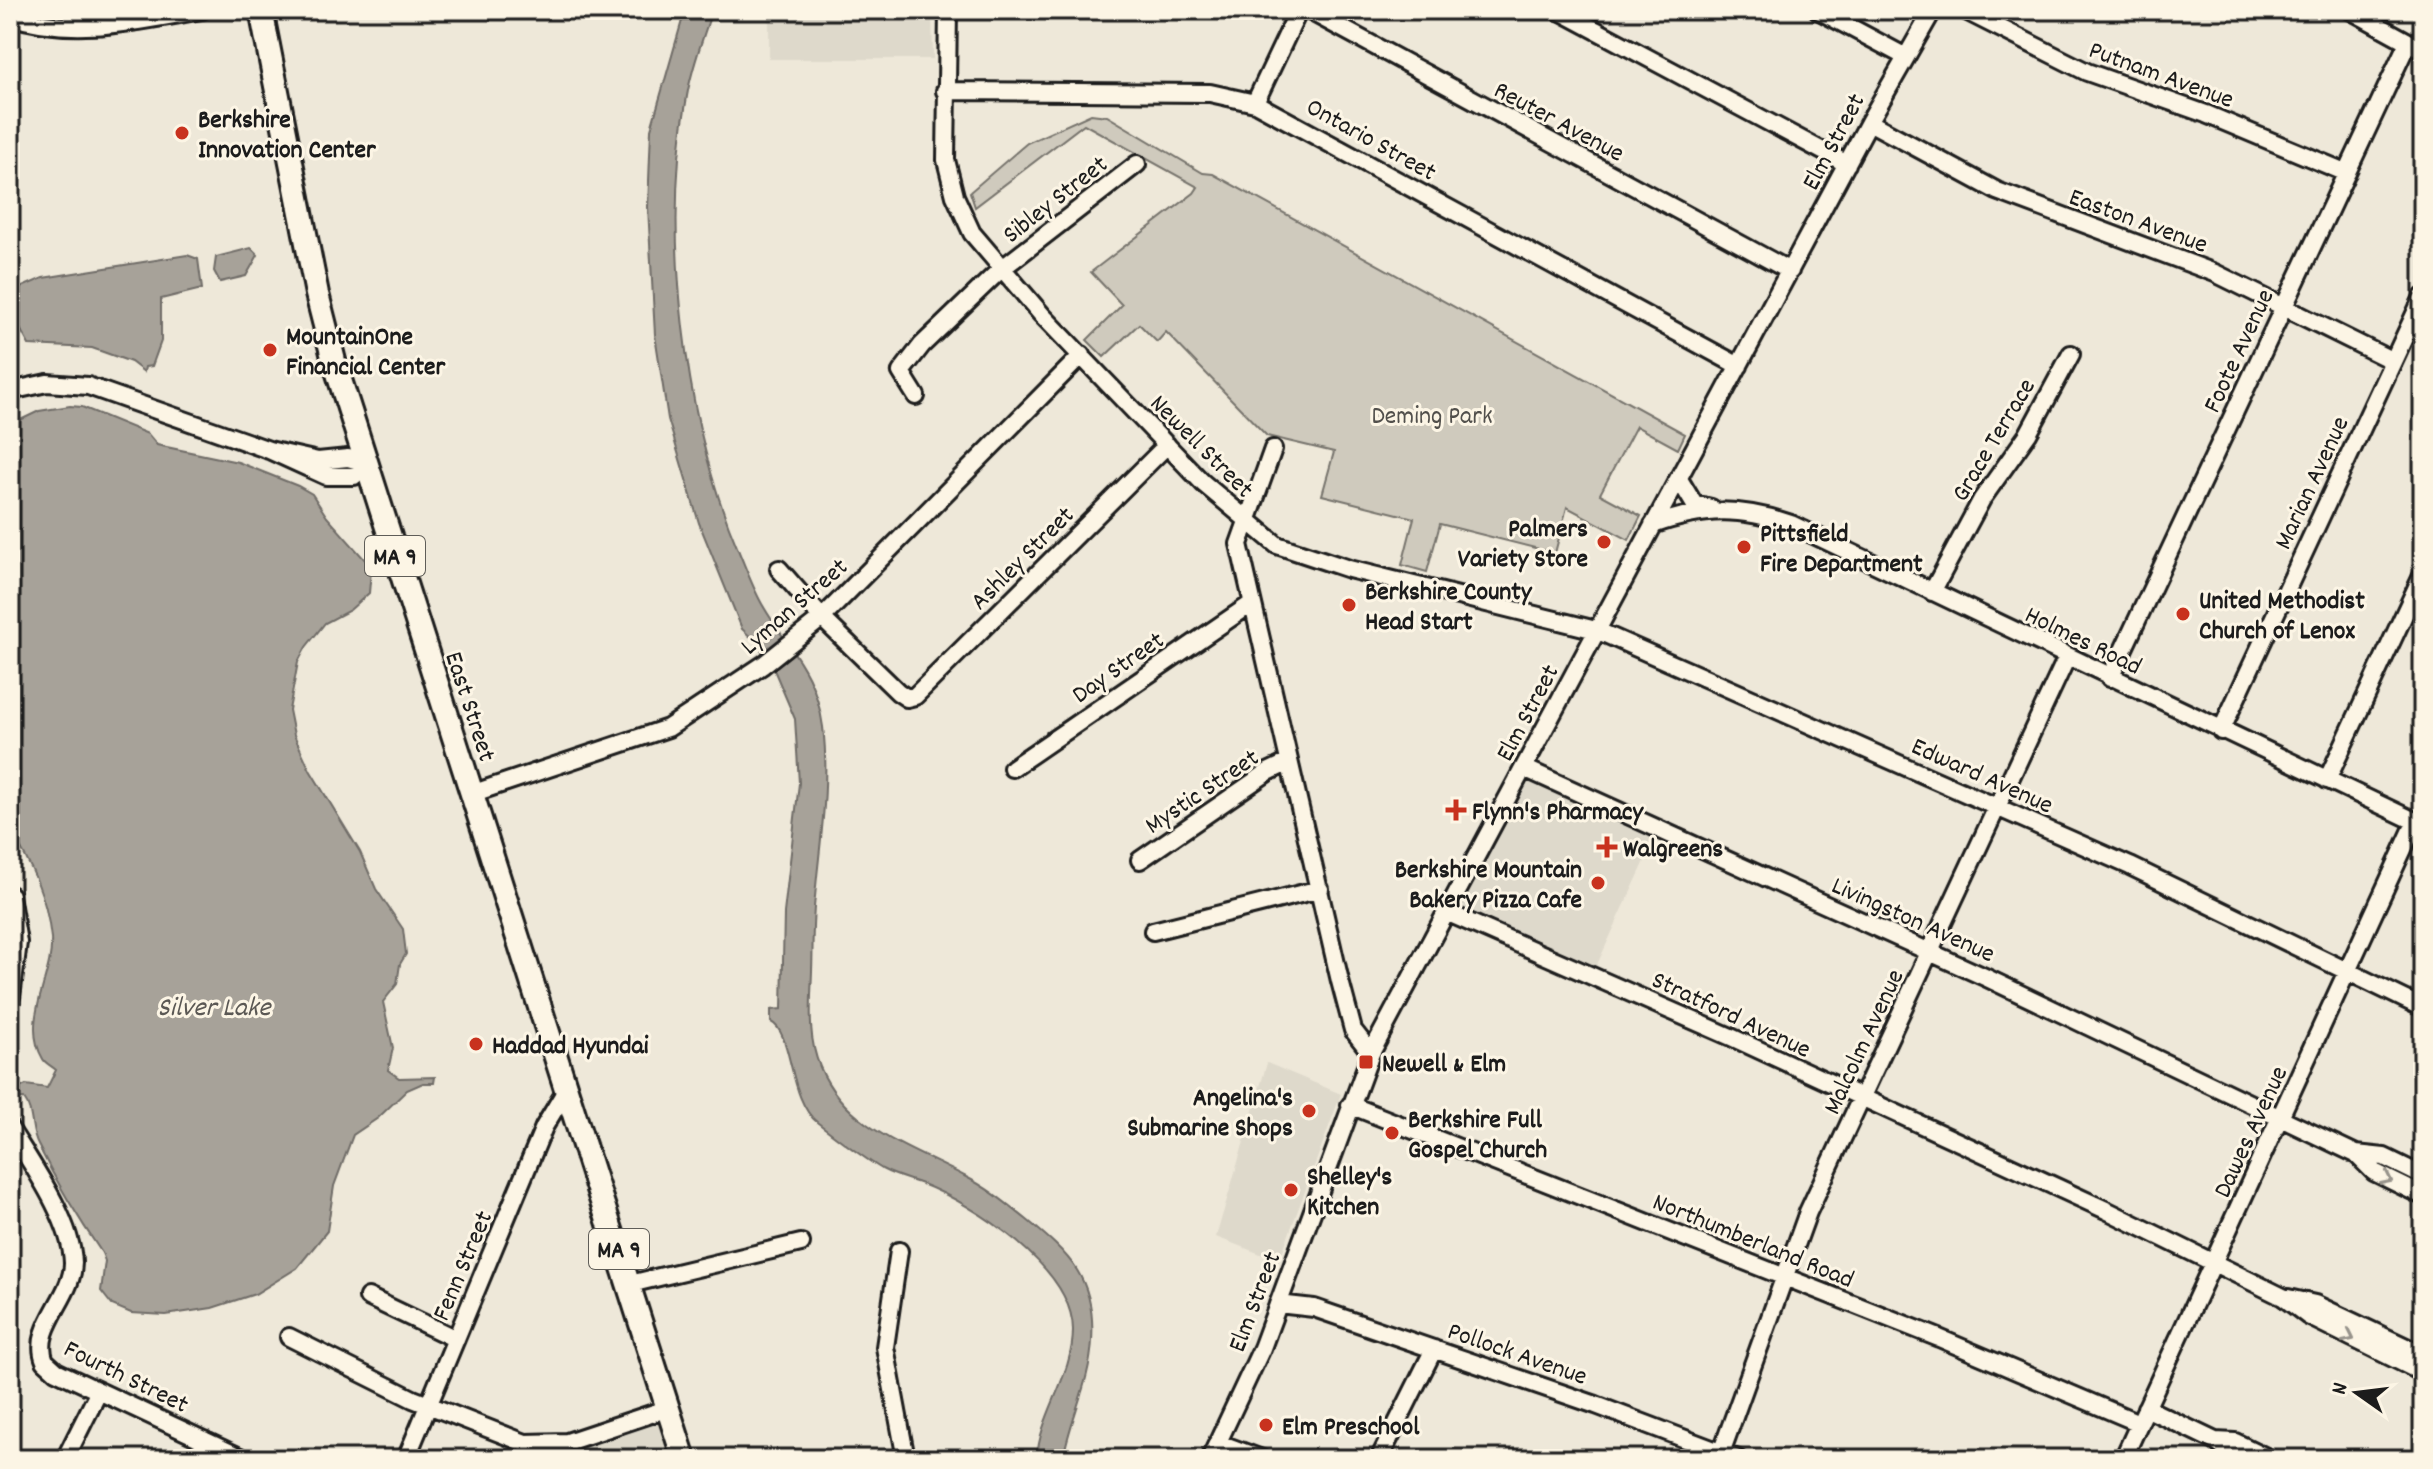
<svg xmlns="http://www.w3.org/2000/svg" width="2433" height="1469" viewBox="0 0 2433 1469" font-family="Dekko,sans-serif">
  <rect width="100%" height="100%" fill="#eee8d9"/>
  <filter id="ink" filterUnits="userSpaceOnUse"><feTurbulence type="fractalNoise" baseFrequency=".0125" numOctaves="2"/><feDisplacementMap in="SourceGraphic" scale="16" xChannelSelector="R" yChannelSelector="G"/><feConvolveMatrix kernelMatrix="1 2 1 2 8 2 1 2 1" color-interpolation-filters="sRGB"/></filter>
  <g filter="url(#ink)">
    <!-- built -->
    <path fill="#ded9cb" d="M769,10h163l1,49h-164z
      M1527,775l131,58 -64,138 -139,-62z
      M1267,1063l74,31 -62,167 -63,-24z
      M660,1422l9,37h-140l1,-5z"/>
    <!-- green -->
    <path fill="#cfcabd" stroke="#76736c" stroke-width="2" d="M1091,114l16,2 96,57 10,1 472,260 -7,15 -42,-23 -36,68 41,22 -12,24 -62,-33 -12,46 -115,-29 -13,48 -25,-7 12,-47 -92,-23 12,-43 -67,-16 -101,-104 -9,10 -18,-18 -35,33 -17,-17 35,-35 -31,-33 103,-79 4,-6 -114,-63 -109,83 -5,-15 57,-49z"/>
    <!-- water -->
    <path fill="#a7a299" stroke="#6f6c67" stroke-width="2" d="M685,10h27c-9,29 -20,56 -25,86 -25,138 -3,327 52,456 7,17 14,36 23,52 27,47 53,64 61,123 7,57 -3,114 -8,170 -3,25 -2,49 -3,74 -1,31 -5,66 8,96 26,62 92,81 146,110 22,11 41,27 60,42 44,36 70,60 66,122 -2,41 -22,78 -29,118h-26c2,-44 36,-83 36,-129 -1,-62 -99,-126 -151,-146 -14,-5 -27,-8 -40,-15 -23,-14 -43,-30 -64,-46 -30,-23 -25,-91 -47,-101v-12l11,-1 2,-96 15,-130 -4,-64 -20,-47 -17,-28 -16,-15 -43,-106 -31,-104 -13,-84 -7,-128 3,-78z
      M251,248l7,7 -12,21 -26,6 -6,-11 2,-14z
      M187,255l11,4 4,30 -41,10v42l-9,25 -7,1 -1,5 -13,-10 -39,-14 -63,-3 -19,-35 1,-13 11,-10 21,-9z
      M70,406l12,1 66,27 9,11 81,17 60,24 14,8 15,23 40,45 4,8 -2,23 -19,17 -25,13 -19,24 -8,15 -9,48 5,25 16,35 50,82 16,37 27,40 3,25 -6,10 -3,20 -14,18 10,46 -5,22 11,8 36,-1 -1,6h-11l-16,7 -29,28 -25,17 -19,51 -7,45 -30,37 -42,26 -43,14 -46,7 -35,-2 -19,-8 -11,-14 4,-30 -3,-8c-24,-35 -45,-70 -64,-108 -8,-15 -4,-33 -14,-46l-14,1v-8l16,-7 21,3 9,-18c-4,-4 -10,-6 -13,-11 -23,-39 11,-82 8,-121 -5,-44 -19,-72 -41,-108v-405l29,-14z"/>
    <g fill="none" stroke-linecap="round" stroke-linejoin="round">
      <!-- minor casing -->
      <g stroke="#1c1c1c" stroke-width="22">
        <path id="minor" d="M948,10l-2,150 9,36 17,37 70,82 161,168 74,62 72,24 247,61 534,236 293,142
          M1308,10l482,261
          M1558,10l289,154
          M1818,10l88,47
          M1964,10l123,62 119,42 141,59
          M2350,10l73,40
          M10,16c64,21 127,5 192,-6
          M945,91l265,2 45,10 484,263
          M1255,103l44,-93
          M1869,122l128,69 218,82 178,88
          M10,391l37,-8 41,3 181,64 57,26h28l12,-13 -18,-5 -30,3 -49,-11
          M916,396l-15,-24 21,-27 78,-75 137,-106
          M1273,449l-34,95 101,437 13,49 18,23
          M1679,479l15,25 17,4
          M1653,525c51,-18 87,-18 138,-1l632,301
          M779,569l43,49 76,74 9,6 8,-2 252,-251
          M1932,592l50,-93 46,-65 43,-80
          M2110,678l298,-636
          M2221,731l202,-434
          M1012,768l239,-164
          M1524,768l463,210 369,176 18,18 49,24
          M2327,780l96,-206
          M471,794l197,-66 95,-63 59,-47 260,-263
          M1140,860l128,-88 21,-10
          M10,895l8,47 -8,64
          M1446,912l285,125 375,173 177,87 25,19 115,57
          M1153,931l167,-42
          M1350,1105l589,233 200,85
          M10,1129c21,34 62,92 63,134 0,34 -42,65 -28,98l11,10 188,88
          M2356,1154l28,3 39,19
          M899,1251l-14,96 21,112
          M630,1284l171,-41
          M368,1297l88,42
          M2288,1298l27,6 108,51
          M1278,1304l36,4 282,97 142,54
          M289,1337l124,62 112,44 42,-1 99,-33
          M2146,1408l69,33 23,18
          M2215,1441l20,1 35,17
          M1219,1443l43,16
          M1721,1453l87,-241 259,-555
          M65,1459l34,-68
          M195,1459l9,-19
          M406,1459l138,-332 21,-35
          M1210,1459l52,-111 109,-295 498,-931 64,-112
          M1379,1459l55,-110
          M2123,1459l293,-638"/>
      </g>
      <!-- highway casing -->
      <g stroke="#1c1c1c" stroke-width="28">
        <path id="highway" d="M261,10l56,284 17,67 350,1098"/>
      </g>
      <!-- minor -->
      <use href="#minor" stroke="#fcf5e5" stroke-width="16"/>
      <!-- highway -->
      <use href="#highway" stroke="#fcf5e5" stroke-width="22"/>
    </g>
    <!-- one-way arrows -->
    <defs><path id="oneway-chevron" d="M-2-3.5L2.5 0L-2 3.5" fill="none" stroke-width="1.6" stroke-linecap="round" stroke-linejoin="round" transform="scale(2)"/></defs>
    <g stroke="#97938b">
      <use href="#oneway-chevron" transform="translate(2387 1179) rotate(26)"/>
      <use href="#oneway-chevron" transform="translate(2349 1337) rotate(26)"/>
    </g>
  </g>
  <!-- markers -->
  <g fill="#c8321e" stroke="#fcf5e5" stroke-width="3">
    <circle cx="182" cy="133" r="8"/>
    <circle cx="270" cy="350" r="8"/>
    <circle cx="1604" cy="542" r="8"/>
    <circle cx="1744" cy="547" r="8"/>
    <circle cx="1349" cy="605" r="8"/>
    <circle cx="2183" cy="614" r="8"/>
    <path d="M1452 798h8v8h8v8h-8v8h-8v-8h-8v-8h8z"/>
    <path d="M1603 835h8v8h8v8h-8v8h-8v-8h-8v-8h8z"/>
    <circle cx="1598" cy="883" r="8"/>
    <circle cx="476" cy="1044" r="8"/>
    <rect x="1358" y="1054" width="16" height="16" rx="4"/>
    <circle cx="1309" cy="1111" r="8"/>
    <circle cx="1392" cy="1133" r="8"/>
    <circle cx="1291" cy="1190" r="8"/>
    <circle cx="1266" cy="1425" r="8"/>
  </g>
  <g text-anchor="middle" stroke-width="6" stroke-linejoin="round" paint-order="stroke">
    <!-- shield labels -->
    <g fill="#fcf5e5" stroke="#5f5d58" stroke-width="2">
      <rect x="365" y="536" width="60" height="40" rx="6"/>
      <rect x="589" y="1229" width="60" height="40" rx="6"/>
    </g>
    <g font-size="24" font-weight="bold" fill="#1c1c1c">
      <text x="395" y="564">MA 9</text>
      <text x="619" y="1257">MA 9</text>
    </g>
    <!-- street labels -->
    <g font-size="26" fill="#1c1c1c" stroke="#fcf5e5">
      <text transform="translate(2162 73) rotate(20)" y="9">Putnam Avenue</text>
      <text transform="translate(1560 120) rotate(28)" y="9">Reuter Avenue</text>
      <text transform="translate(1372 138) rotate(29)" y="9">Ontario Street</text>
      <text transform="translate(1832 141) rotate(-62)" y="9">Elm Street</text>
      <text transform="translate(1054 198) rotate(-38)" y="9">Sibley Street</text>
      <text transform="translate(2139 219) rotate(20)" y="9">Easton Avenue</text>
      <text transform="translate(2237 350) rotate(-65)" y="9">Foote Avenue</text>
      <text transform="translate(1992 439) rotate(-59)" y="9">Grace Terrace</text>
      <text transform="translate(1203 445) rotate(45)" y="9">Newell Street</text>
      <text transform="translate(2310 482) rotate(-65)" y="9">Marian Avenue</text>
      <text transform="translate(1021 557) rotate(-45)" y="9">Ashley Street</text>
      <text transform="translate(793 605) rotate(-41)" y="9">Lyman Street</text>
      <text transform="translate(2084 639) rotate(26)" y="9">Holmes Road</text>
      <text transform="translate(1117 666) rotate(-35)" y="9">Day Street</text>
      <text transform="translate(472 706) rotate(72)" y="9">East Street</text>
      <text transform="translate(1526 712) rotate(-62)" y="9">Elm Street</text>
      <text transform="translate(1983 774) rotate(24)" y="9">Edward Avenue</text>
      <text transform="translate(1201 790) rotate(-34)" y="9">Mystic Street</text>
      <text transform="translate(1914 918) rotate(24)" y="9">Livingston Avenue</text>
      <text transform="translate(1732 1013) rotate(25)" y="9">Stratford Avenue</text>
      <text transform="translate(1862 1041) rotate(-65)" y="9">Malcolm Avenue</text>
      <text transform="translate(2249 1131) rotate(-65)" y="9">Dawes Avenue</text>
      <text transform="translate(1754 1239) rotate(22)" y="9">Northumberland Road</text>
      <text transform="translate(461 1265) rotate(-67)" y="9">Fenn Street</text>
      <text transform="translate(1253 1301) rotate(-69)" y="9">Elm Street</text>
      <text transform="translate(1518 1352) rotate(19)" y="9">Pollock Avenue</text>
      <text transform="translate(127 1375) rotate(26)" y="9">Fourth Street</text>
    </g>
    <!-- poi labels -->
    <g font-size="26" font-weight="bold" fill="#1c1c1c" stroke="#fcf5e5" text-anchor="start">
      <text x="198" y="127">Berkshire<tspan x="198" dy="30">Innovation Center</tspan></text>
      <text x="286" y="344">MountainOne<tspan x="286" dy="30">Financial Center</tspan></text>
      <text x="1588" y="536" text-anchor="end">Palmers<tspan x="1588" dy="30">Variety Store</tspan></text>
      <text x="1760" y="541">Pittsfield<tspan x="1760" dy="30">Fire Department</tspan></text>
      <text x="1365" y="599">Berkshire County<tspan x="1365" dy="30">Head Start</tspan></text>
      <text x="2199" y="608">United Methodist<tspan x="2199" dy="30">Church of Lenox</tspan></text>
      <text x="1472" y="819">Flynn's Pharmacy</text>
      <text x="1623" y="856">Walgreens</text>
      <text x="1582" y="877" text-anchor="end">Berkshire Mountain<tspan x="1582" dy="30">Bakery Pizza Cafe</tspan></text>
      <text x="492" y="1053">Haddad Hyundai</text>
      <text x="1382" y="1071">Newell &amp; Elm</text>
      <text x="1293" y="1105" text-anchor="end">Angelina's<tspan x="1293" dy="30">Submarine Shops</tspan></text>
      <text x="1408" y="1127">Berkshire Full<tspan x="1408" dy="30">Gospel Church</tspan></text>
      <text x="1307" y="1184">Shelley's<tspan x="1307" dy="30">Kitchen</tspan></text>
      <text x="1282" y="1434">Elm Preschool</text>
    </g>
    <!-- park labels -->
    <g font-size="26" fill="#52504c" stroke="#fcf5e5">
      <text x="1432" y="423">Deming Park</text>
    </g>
    <!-- water labels -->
    <g font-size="28" font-style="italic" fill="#5b5854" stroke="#fcf5e5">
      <text x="214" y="1015">Silver Lake</text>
    </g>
  </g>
  <!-- margin -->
  <rect width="2433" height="1469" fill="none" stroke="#fcf5e5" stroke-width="40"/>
  <rect x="20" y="20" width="2393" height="1429" fill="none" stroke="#1c1c1c" stroke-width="3" filter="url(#ink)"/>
  <!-- north arrow -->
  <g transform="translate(2357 1393) rotate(284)" stroke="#fcf5e5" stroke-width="6" paint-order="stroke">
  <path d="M0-6L14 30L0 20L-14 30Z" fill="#1c1c1c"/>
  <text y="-12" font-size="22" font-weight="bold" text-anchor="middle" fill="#1c1c1c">N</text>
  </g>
</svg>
